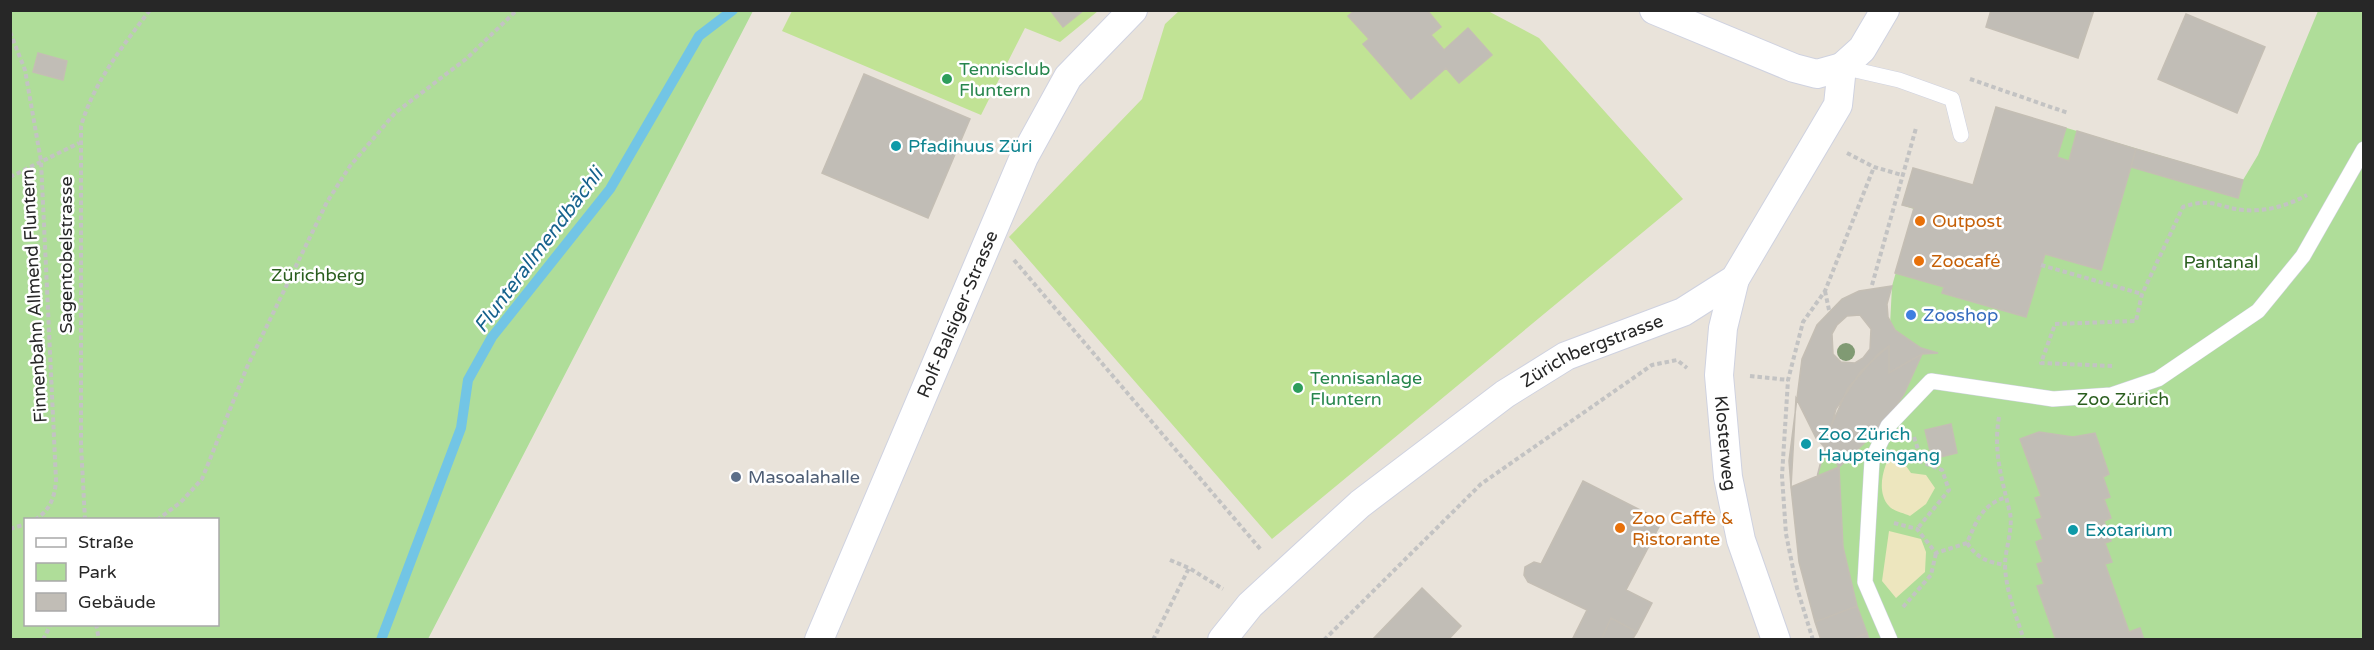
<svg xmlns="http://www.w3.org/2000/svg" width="2374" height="650" viewBox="0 0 2374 650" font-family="'Varela Round',sans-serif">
  <rect width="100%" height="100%" fill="#e9e3da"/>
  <!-- green -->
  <path fill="#afdd99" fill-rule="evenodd" d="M10,11h743l-325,628h-417zM26,520h192v104h-192z
    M2318,11h45v628h-542l-22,-77 -8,-75 26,-10c12,-50 28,-100 72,-132l3,-59 22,-77 -12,-4 11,-37 60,17 23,-78 247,73 15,-25z"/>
  <!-- sand -->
  <path fill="#ede6be" d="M1894,449l17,24 15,2 9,13 -9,16 -16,12c-6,-3 -17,-5 -21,-10 -14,-15 -5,-43 5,-57z
    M1889,531l32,8 5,13 -1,20 -29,26 -14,-17z"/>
  <!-- pitch -->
  <path fill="#c1e395" d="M792,11h306l-38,31 -35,-14 -44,87 -199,-84z
    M1179,11h309l51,27 144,161 -411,340 -263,-302 133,-138 23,-75z"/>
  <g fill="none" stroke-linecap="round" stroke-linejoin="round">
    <!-- stream -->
    <path stroke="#72c5e5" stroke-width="10" d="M381,640l80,-212 7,-48 24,-43 118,-148 89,-153 34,-26"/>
  </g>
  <!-- building -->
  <path fill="#c1bdb6" stroke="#c4beb4" stroke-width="1.5" fill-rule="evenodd" d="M1050,10h34l-21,17z
    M1355,10h72l14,17 -10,8 13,15 24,-22 24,27 -33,28 -13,-15 -35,31 -48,-55 6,-5 -21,-23z
    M1991,10h103l-16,48 -92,-31z
    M2186,14l79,33 -28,66 -79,-34z
    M38,53l29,8 -4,19 -30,-8z
    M864,74l106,45 -42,99 -106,-45z
    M1996,107l70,21 -9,29 12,4 8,-30 59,18 -35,121 -56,-16 -19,63 -84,-24 2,-6 -49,-14 19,-65 -12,-3 11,-37 60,17z
    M2136,149l107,31 -5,18 -107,-31z
    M1892,286l-5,18 1,13 7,13 26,18 17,5 -16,1 -33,19v-27l-11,8 -30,34 -20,45 -11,44 -26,10 -2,-26 13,-102 15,-34 25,-26 17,-8zM1860,315l11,14 -1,20 -7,9 -8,5 -14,-1 -8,-8 -1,-20 5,-9 10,-9z
    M1889,346v27l33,-19 -18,40 -18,28 -28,27 -19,18 -22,10 19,-68 25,-38z
    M1796,398l20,40 23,24 -2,2 2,3 -48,20z
    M1951,424l6,29 -25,6 -7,-29z
    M2039,432l34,5 22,-4 14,41 -6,3 7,20 -6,2 7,19 -7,3 7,20 -6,2 7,19 -7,2 24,68 11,-4 4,12h-88l-19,-54 7,-2 -7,-20 6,-2 -7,-20 7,-3 -7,-19 6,-2 -7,-20 6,-2 -21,-57z
    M1839,467l4,80 14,59 -42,16 -16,-60 -8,-75z
    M1583,481l79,40 -36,69 26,13 -15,29 -26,-14 -10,22h-29l15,-30 -59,-28 -4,-7 1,-8 9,-5 7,2z
    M1422,588l39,38 -13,14h-76z
    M1857,606l10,27 -16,7h-30l-6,-18z
    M1611,618l26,14 -5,8h-31z
    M1867,633l2,7h-18z"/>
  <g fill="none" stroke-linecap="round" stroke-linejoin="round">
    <!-- lane casing -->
    <g stroke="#cfd2e0" stroke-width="16">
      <path id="lane" d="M1842,67l57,13 53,19 9,36
        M1890,640l-25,-58 7,-122 16,-34 43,-45 122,18 58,-4 47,-16 100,-68 45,-55 61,-107"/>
    </g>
    <!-- street casing -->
    <g stroke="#cfd2e0" stroke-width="30">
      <g id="street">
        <path d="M1654,10l140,58 23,6 25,-7"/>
        <path id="s1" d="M1735,279l-12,49 -4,47 9,102 13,63 35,100"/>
        <path id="s2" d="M819,640l205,-483 44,-80 65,-67"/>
        <path id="s3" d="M1222,640l28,-35 110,-101 145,-110 61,-38 117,-44 52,-33 103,-174 4,-38 20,-18 23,-39"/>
      </g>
    </g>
    <!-- path -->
    <path stroke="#c3c3c3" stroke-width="4" stroke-dasharray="4.5 3" stroke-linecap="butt" d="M10,32l15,38 16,91 15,319c-1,17 -6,31 -22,40
      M1970,79l98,34
      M1847,153l27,14 28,8
      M10,177l69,-34
      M1014,260l248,291
      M2041,265l101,29
      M1872,285l44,-157
      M1825,291l4,19
      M2112,366l-71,-3 14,-39 81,-3 6,-27 41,-87c29,-10 33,0 60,3 22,2 44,-4 64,-15
      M1750,376l38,4
      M1999,417c-6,35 3,62 11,96 3,15 -4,34 -5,50 0,26 11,52 19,77
      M1914,437l8,25 20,8 7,20 -32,39
      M85,520l-4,-75v-319c13,-44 41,-79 69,-116
      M157,520l24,-18 21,-23 45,-112 80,-165 23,-36 45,-53 71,-54 51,-49
      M1894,523l23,6 19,24 31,-10c9,-21 15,-38 37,-45
      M10,529l16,-5
      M1967,543c11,16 21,19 38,22
      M1170,560l19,8
      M1903,607l28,-32 5,-22
      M96,624l3,16
      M43,640l8,-16
      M1153,640l36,-72 34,21
      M1324,640l157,-156 171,-119 25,-5 10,8
      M1813,640l-16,-52 -11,-54 -4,-58 6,-96 15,-58 22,-31 49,-124"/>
    <!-- lane -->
    <use href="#lane" stroke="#fff" stroke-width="15"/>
    <!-- street -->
    <use href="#street" stroke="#fff" stroke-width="28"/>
  </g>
  <!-- trees -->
  <circle fill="#809a73" cx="1846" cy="352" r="9"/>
  <!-- markers -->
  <g fill="#2e9e5b" stroke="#fff" stroke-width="2">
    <circle cx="947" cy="79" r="6"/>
    <circle cx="1298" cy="388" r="6"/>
  </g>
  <g fill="#0f9aa8" stroke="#fff" stroke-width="2">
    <circle cx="896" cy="146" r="6"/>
    <circle cx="1806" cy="444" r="6"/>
    <circle cx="2073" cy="530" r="6"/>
  </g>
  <g fill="#e8710a" stroke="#fff" stroke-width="2">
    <circle cx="1920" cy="221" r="6"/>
    <circle cx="1919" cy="261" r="6"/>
    <circle cx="1620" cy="528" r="6"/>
  </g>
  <circle fill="#3f7fe0" stroke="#fff" stroke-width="2" cx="1911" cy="315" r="6"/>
  <circle fill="#5c6f8a" stroke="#fff" stroke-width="2" cx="736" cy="477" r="6"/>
  <g text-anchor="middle" stroke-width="5" stroke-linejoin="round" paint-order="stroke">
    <!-- leisure labels -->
    <g font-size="18" fill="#27864d" stroke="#fff" text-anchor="start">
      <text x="959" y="75">Tennisclub<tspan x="959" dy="21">Fluntern</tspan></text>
      <text x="1310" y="384">Tennisanlage<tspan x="1310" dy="21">Fluntern</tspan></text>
    </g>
    <!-- culture labels -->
    <g font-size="18" fill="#0d838f" stroke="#fff" text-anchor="start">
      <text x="908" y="152">Pfadihuus Züri</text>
      <text x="1818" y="440">Zoo Zürich<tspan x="1818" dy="21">Haupteingang</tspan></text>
      <text x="2085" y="536">Exotarium</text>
    </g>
    <!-- food labels -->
    <g font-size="18" fill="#c56008" stroke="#fff" text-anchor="start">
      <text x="1932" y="227">Outpost</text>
      <text x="1931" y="267">Zoocafé</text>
      <text x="1632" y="524">Zoo Caffè &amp;<tspan x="1632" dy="21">Ristorante</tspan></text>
    </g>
    <!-- street labels -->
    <g font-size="18" fill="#272727" stroke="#fff">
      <text transform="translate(66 255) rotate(-90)" y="6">Sagentobelstrasse</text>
      <text transform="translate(34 296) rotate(-93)" y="6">Finnenbahn Allmend Fluntern</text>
      <text dy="6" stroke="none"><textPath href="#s2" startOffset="354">Rolf-Balsiger-Strasse</textPath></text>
      <text dy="6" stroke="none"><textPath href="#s3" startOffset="474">Zürichbergstrasse</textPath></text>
      <text dy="6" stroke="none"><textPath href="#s1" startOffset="166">Klosterweg</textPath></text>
    </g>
    <!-- park labels -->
    <g font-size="18" fill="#2a5e1e" stroke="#fff">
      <text x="2221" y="268">Pantanal</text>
      <text x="318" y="281">Zürichberg</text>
      <text x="2123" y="405">Zoo Zürich</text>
    </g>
    <!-- shop labels -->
    <g font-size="18" fill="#366cbe" stroke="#fff" text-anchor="start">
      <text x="1923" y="321">Zooshop</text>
    </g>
    <!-- service labels -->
    <g font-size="18" fill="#4e5e75" stroke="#fff" text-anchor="start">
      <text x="748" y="483">Masoalahalle</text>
    </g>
    <!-- water labels -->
    <g font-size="20" font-style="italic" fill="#16628d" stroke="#fff">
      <text transform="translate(538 250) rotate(-53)" y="7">Flunterallmendbächli</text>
    </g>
  </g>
  <!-- border -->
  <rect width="2374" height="650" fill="none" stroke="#272727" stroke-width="24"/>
  <!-- legend -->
  <rect x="24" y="518" width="195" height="108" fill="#ffffff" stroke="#a9a9a9" stroke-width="1.5"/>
  <rect x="36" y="538" width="30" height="9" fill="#ffffff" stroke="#a9a9a9" stroke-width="1.5"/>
  <text x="78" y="548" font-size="18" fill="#272727">Straße</text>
  <rect x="36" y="563" width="30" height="18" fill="#afdd99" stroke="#a9a9a9" stroke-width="1.5"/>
  <text x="78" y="578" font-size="18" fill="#272727">Park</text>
  <rect x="36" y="593" width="30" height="18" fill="#c1bdb6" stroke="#a9a9a9" stroke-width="1.5"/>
  <text x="78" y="608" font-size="18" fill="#272727">Gebäude</text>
</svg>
